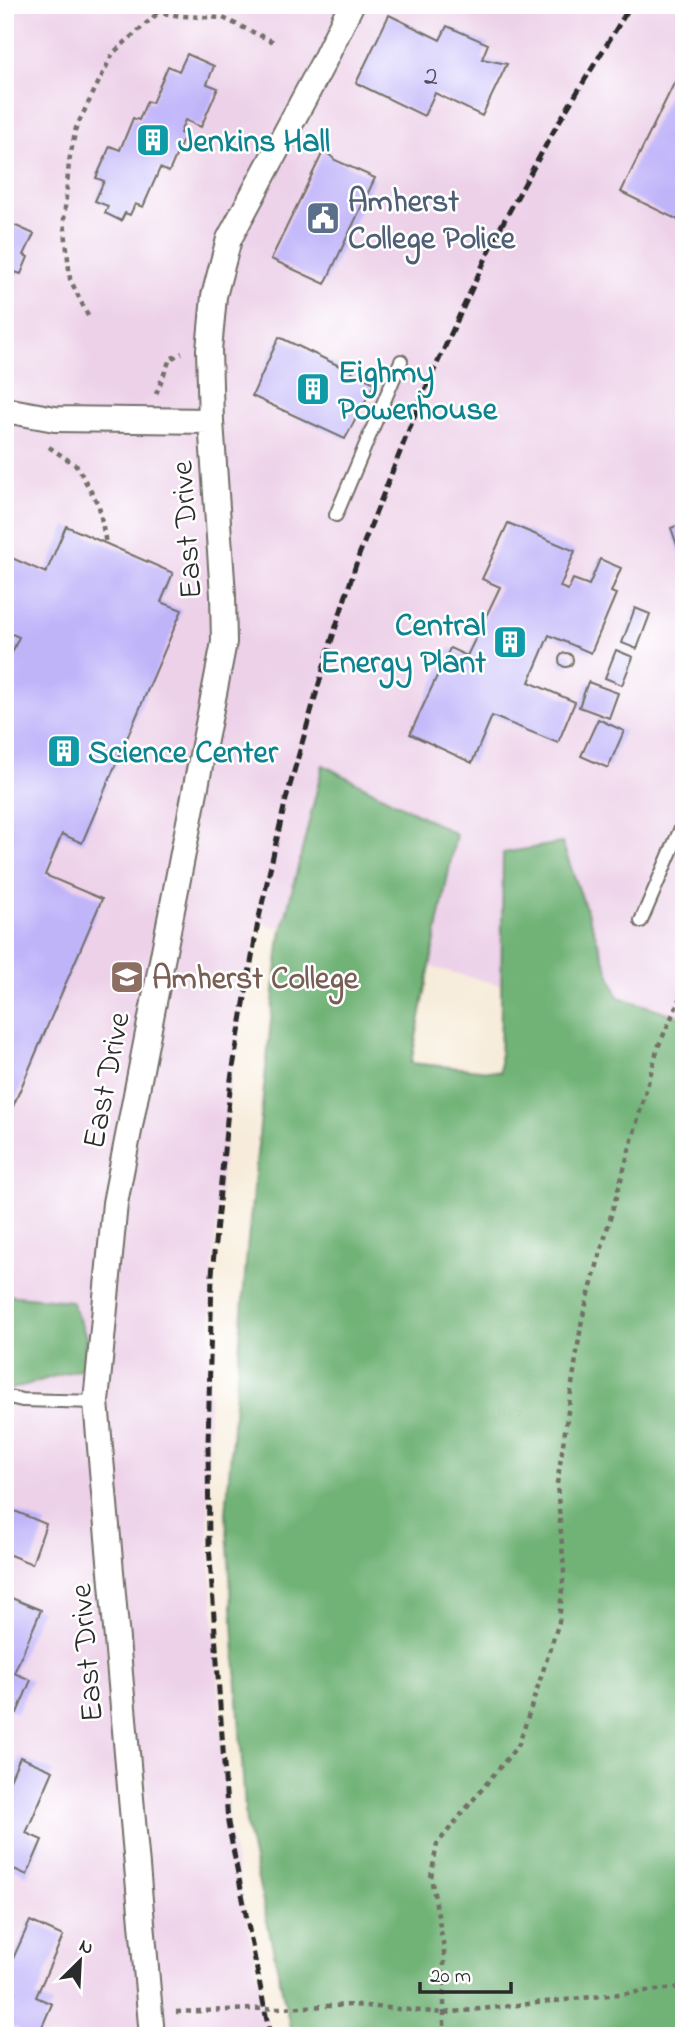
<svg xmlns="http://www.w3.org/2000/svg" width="689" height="2041" viewBox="0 0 689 2041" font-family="'Indie Flower',sans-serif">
  <rect width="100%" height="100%" fill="#fff"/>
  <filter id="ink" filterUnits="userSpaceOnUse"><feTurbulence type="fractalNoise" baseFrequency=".0143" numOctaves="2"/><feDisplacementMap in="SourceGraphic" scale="14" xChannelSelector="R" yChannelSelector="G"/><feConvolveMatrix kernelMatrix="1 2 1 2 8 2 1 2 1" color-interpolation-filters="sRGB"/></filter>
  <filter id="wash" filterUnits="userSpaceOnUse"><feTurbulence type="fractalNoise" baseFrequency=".00686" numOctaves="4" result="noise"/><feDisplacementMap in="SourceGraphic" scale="28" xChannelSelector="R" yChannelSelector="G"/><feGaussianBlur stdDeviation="1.57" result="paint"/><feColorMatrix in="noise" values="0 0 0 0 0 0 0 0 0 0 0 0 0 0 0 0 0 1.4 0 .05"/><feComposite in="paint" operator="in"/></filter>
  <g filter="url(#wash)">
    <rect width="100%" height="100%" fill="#f7ecda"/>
    <!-- built -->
    <path fill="#edd1e9" d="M5,5h679v1028l-426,-111 -27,157 -19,195 -4,171 1,99 19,279 42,213h-265z"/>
    <!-- forest -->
    <path fill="#71b377" stroke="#4e6f51" stroke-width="2" d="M323,765l133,69 -45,229 89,9 3,-219 59,-10 56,154 66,21v1018h-392l-46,-212 -20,-310 21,-264 32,-306z
      M5,1295l66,6 15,35 -3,32 -71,21 -7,-3z"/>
    <g id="blocks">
      <!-- building -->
      <path fill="#c0b4f9" d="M389,15l51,25 7,-14 41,18 -6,15 25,5 -25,52 -47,-23 -11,23 -68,-33z
        M187,54l27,12 -7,18 11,4 -17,39 -16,-7 -5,13 5,2 -16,37 -9,-4 -17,39 -8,-3 -5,11 -5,-2 -4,8 -16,-8 3,-7 -13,-5 9,-20 -8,-3 14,-32 10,4 13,-32 6,2 8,-19 5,2 16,-37 11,5z
        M684,63v160l-63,-31z
        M324,150l11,10 40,18 -50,106 -54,-25z
        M5,221l29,13 -10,21 4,2 -7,17 -6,-2 -10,23z
        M279,337l96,46 -30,56 -93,-43z
        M508,523l67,28 -15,36 8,3 5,-11 16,6 11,-26 21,9 -10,24 5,2 -25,59 -42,-18 -20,47 46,20 -17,41 -66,-27 -20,47 -62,-29 40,-86 17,8 33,-69 -18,-8z
        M684,523v28l-4,2 -9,-25z
        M66,526l107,47 -12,29 21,8 -100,233 -20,-9 -17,41 57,24 -97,226v-457l14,-31 -14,-6v-76l41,18z
        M635,608l15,6 -13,35 -15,-6z
        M616,650l17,7 -11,28 -17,-7z
        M559 660a7 7 0 1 1 14 0a7 7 0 1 1-14 0Z
        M588,682l30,11 -9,25 -30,-11z
        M598,719l26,12 -16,37 -27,-12z
        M5,1507l41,17 -14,40 -27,-11z
        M9,1597l32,13 -27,63 17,7 -14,33 -12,-5v-102z
        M20,1757l33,14 -27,62 16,7 -15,35 -22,-10v-74z
        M30,1921l33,15 -27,61 16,7 -14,32h-5l-28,-13v-9l10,-22 -10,-4v-12z"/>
    </g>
  </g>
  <g filter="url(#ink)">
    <use href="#blocks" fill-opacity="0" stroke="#726f68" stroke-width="2"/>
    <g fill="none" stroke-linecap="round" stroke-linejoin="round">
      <!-- lane casing -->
      <g stroke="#726f68" stroke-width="16">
        <path id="lane" d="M336,515l65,-154
          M641,921l43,-100
          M5,1396l17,4 74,2"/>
      </g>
      <!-- street casing -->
      <g stroke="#726f68" stroke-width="28">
        <path id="street" d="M5,410l50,9 156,2
          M152,2036l-56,-634 19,-199 109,-561 -1,-47 -12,-174 -2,-71 5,-54 15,-57 94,-176 28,-58"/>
      </g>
      <!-- path -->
      <path stroke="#726f68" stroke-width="4.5" stroke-dasharray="5 5" stroke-linecap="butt" d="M104,5l78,11 41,2 53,25
        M5,8l7,-3
        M88,316l-18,-37 -6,-59 5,-58 7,-34 37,-75 45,-40
        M156,394l14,-35 12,-6
        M49,447l28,19 22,40 7,38
        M176,2012l178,-7 90,8 240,-26
        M444,2036v-88l-13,-71 6,-33 82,-100 40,-122 5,-52 -7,-86 25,-165 76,-272 26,-57"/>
      <!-- lane -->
      <use href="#lane" stroke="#fff" stroke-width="12"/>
      <!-- street -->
      <use href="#street" stroke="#fff" stroke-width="24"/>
      <!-- rail -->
      <path stroke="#2b2b2b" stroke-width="5" stroke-dasharray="10 5" stroke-linecap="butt" d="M270,2036l-42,-213 -19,-279 -1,-99 4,-171 19,-195 27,-157 27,-119 45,-158 29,-90 65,-163 75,-162 58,-105 74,-120"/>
    </g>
  </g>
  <!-- icons -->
  <defs>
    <g id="building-square" transform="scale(1.75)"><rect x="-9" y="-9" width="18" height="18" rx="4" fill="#0f9aa8" stroke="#fff"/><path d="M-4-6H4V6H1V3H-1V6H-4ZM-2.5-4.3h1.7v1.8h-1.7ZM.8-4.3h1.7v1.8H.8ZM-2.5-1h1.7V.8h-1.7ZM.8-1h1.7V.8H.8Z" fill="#fff"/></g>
    <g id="civic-square" transform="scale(1.75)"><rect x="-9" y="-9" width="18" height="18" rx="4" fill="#5c6f8a" stroke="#fff"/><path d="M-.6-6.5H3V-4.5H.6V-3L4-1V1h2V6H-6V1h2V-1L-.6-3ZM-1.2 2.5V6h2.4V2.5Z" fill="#fff"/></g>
    <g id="university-square" transform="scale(1.75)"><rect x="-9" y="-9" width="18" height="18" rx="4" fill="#8d6e63" stroke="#fff"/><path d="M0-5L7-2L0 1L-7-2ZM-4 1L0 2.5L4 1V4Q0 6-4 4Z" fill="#fff"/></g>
  </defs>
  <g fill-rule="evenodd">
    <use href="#building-square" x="153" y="140"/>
    <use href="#civic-square" x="323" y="218"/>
    <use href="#building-square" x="313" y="389"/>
    <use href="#building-square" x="510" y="642"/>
    <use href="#building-square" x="64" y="751"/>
    <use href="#university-square" x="127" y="977"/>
  </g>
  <g text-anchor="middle" stroke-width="5" stroke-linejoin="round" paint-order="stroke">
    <!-- number labels -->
    <g font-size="28" fill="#504d5e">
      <text x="431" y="84">2</text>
    </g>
    <!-- culture labels -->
    <g font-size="32" font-weight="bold" fill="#0d838f" stroke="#fff" text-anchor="start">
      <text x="178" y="151">Jenkins Hall</text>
      <text x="338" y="382">Eighmy<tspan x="338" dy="37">Powerhouse</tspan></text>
      <text x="486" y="635" text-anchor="end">Central<tspan x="486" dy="37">Energy Plant</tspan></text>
      <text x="88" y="762">Science Center</text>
    </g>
    <!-- service labels -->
    <g font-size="32" font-weight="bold" fill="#4e5e75" stroke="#fff" text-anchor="start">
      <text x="348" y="211">Amherst<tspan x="348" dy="37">College Police</tspan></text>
    </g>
    <!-- street labels -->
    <g font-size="32" fill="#2b2b2b" stroke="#fff">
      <text transform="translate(185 530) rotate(-94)" y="11">East Drive</text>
      <text transform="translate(105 1080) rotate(-79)" y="11">East Drive</text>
      <text transform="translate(85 1653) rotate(-95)" y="11">East Drive</text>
    </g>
    <!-- education labels -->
    <g font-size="32" font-weight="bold" fill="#785e54" stroke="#fff" text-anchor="start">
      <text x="152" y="988">Amherst College</text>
    </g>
  </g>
  <!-- margin -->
  <rect width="689" height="2041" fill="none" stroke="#fff" stroke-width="28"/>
  <!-- north arrow -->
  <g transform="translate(80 1961) rotate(24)" stroke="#ffffff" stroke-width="5" paint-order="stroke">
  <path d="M0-5L12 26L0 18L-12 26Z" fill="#2b2b2b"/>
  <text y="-10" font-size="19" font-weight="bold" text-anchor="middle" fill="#2b2b2b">N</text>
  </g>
  <!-- scale -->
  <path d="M420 1982v10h91v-10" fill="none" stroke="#2b2b2b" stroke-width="3.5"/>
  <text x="430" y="1982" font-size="21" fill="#2b2b2b" stroke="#ffffff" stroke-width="5" paint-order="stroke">20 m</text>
</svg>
